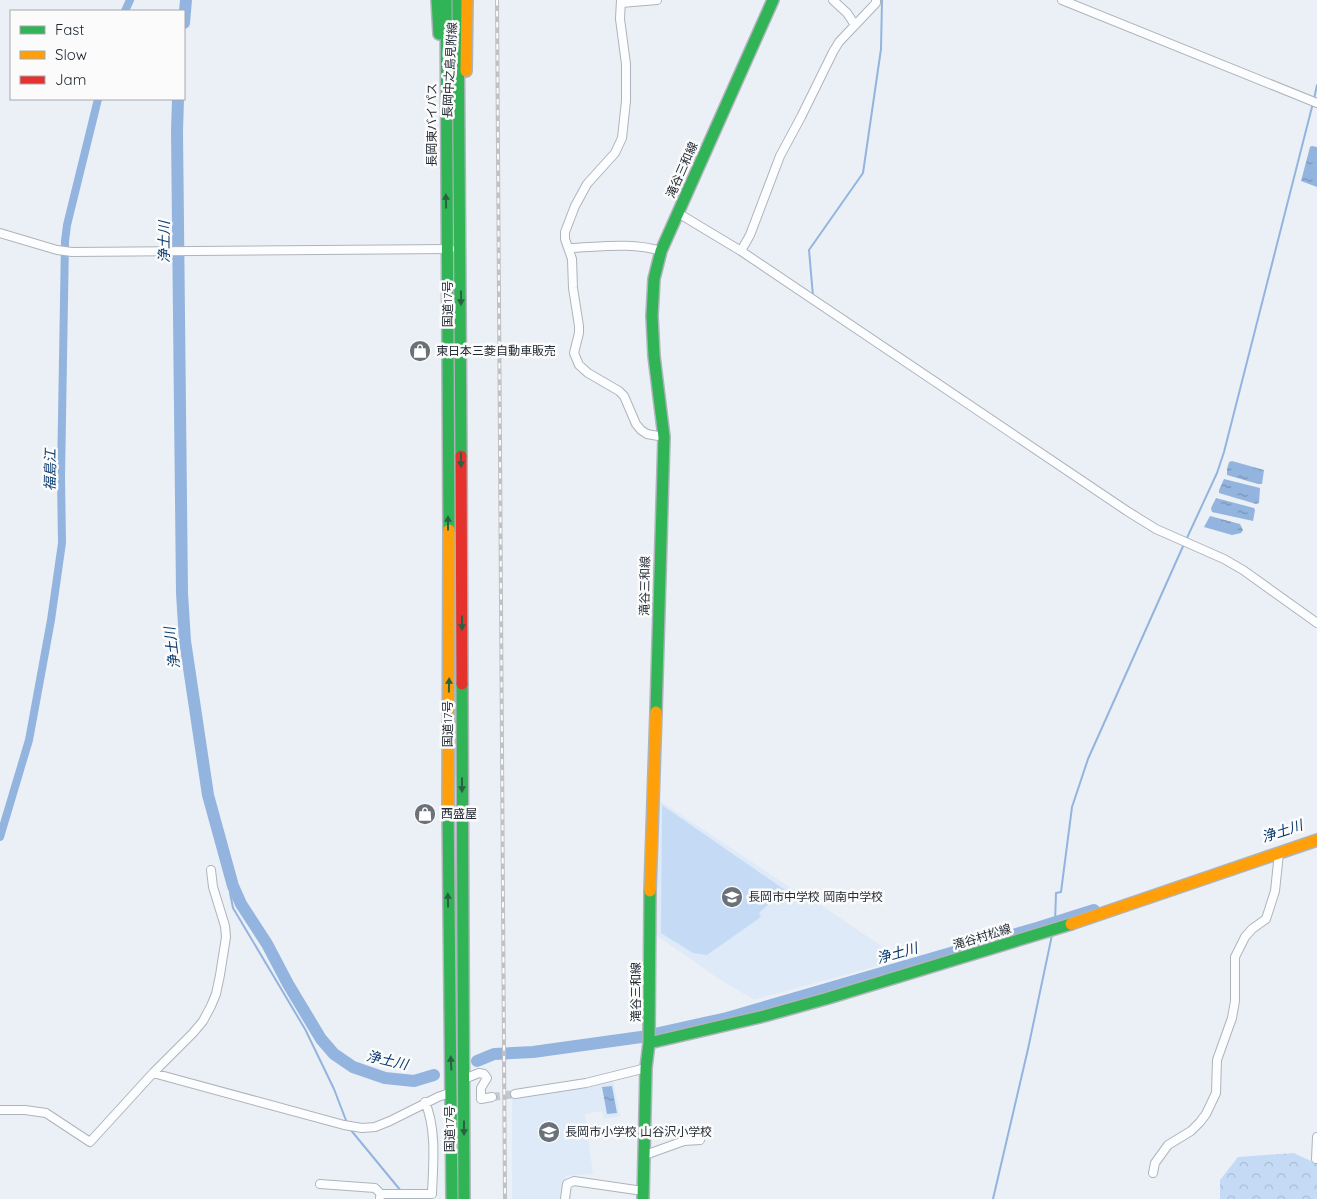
<svg xmlns="http://www.w3.org/2000/svg" width="1317" height="1199" viewBox="0 0 1317 1199" font-family="Quicksand,'Noto Sans JP',sans-serif">
  <defs>
    <pattern id="forest-crowns" width="20" height="18" patternUnits="userSpaceOnUse" patternTransform="scale(1.25)"><rect width="20" height="18" fill="#c5dbf5"/><path d="M2 6a3 3 0 1 1 6 0M12 15a3 3 0 1 1 6 0" fill="none" stroke="#a9bcd3"/></pattern>
    <pattern id="water-ripples" width="26" height="14" patternUnits="userSpaceOnUse" patternTransform="scale(1.25)"><rect width="26" height="14" fill="#93b4de"/><path d="M2 4q2-2 4 0t4 0M15 11q2-2 4 0t4 0" fill="none" stroke="#7893b5"/></pattern>
  </defs>
  <rect width="100%" height="100%" fill="#ebf0f6"/>
  <!-- built -->
  <path fill="#dfeaf8" d="M659,800l129,86 27,15 80,54 -7,8 -134,37 -35,-21 -63,-44z
    M613,1079l7,37 -16,3 -2,-8 -17,3 8,60 -27,2 -4,23h-50v-100z"/>
  <!-- forest -->
  <path fill="url(#forest-crowns)" d="M1294,1153l23,11v35h-97v-19l18,-23z"/>
  <!-- pitch -->
  <path fill="#c5dbf5" d="M662,805l123,85 -26,23 2,4 -54,38 -14,-2 -32,-20z"/>
  <!-- water -->
  <path fill="url(#water-ripples)" d="M1312,146l5,1v40l-16,-6 9,-34z
    M1232,461l32,9 -2,14h-4l-31,-9v-6l2,-7z
    M1224,479l36,9 -1,15 -3,1 -37,-11v-3z
    M1216,498l38,10 1,2 -2,11 -41,-9 -1,-4z
    M1210,516l30,8 3,6 -2,3 -9,2 -28,-8z
    M612,1086l5,27 -10,1 -5,-27z"/>
  <g fill="none" stroke-linecap="round" stroke-linejoin="round">
    <!-- stream -->
    <path stroke="#93b4de" stroke-width="2" d="M1314,99l3,-14
      M813,296l-4,-46 54,-77 18,-124 1,-49
      M1186,540l31,-67 7,-21 89,-349
      M233,886l-3,7 3,15 72,121 29,60 13,34
      M1055,923l1,-30 5,-1 11,-85 16,-48 96,-215
      M350,1129l51,62
      M993,1199l35,-150 24,-114"/>
    <!-- canal -->
    <path stroke="#93b4de" stroke-width="8" d="M125,11l5,-11
      M0,837l29,-97 22,-120 11,-77 -1,-66 4,-236 2,-16 31,-126"/>
    <!-- river -->
    <path stroke="#93b4de" stroke-width="12" d="M184,23l2,-23
      M178,99l-1,32 5,462 3,48 23,154 25,91 8,18 26,40 21,40 33,55 13,15 19,13 32,11 29,3 20,-6
      M477,1061l17,-7 39,-2 108,-15 86,-19 310,-90 57,-18"/>
    <!-- street-tunnel -->
    <path stroke="#c3c9d0" stroke-width="8" stroke-dasharray="8 4" stroke-linecap="butt" d="M492,1097l23,-3"/>
    <!-- street casing -->
    <g stroke="#aeb4bb" stroke-width="10">
      <path id="street" d="M621,0l-1,19 6,45v37l-4,37 -7,15 -28,31 -12,22 -10,26v7l7,20 1,29 6,38v7l-5,20 5,12 9,8 31,18 5,5 12,28 5,6 6,4 17,3
        M833,0l14,13 8,12
        M1062,0l255,103
        M621,3l36,-3
        M678,213l63,38 386,260 29,18 68,30 19,11 74,53
        M0,233l57,17 15,2 378,-3
        M569,248c30,-1 63,-6 92,3
        M741,251l9,-16 30,-79 21,-39 32,-65 6,-10 37,-39v-3
        M153,1073l191,52 18,3 13,-1 15,-6 48,-24 14,-5
        M464,1079l15,-6 5,1 3,4 -6,10v11l11,-2
        M515,1094l71,-11 60,-15
        M0,1110h25l21,3 44,29 63,-69 40,-40 10,-12 8,-15 5,-12 4,-19 6,-38 -1,-11 -12,-39 -2,-17
        M645,1155l39,-14 16,-1
        M1316,1159l1,-22
        M1153,1173l2,-10 13,-18 23,-14 9,-9 6,-8 10,-21 1,-33 15,-42 3,-17v-44l10,-20 7,-8 14,-10 9,-28 4,-38
        M320,1184l55,4 6,6 -1,3
        M381,1194h51c1,-29 5,-64 -7,-92
        M565,1199l2,-15 7,-3 69,10"/>
    </g>
    <!-- fast casing -->
    <g stroke="#aeb4bb" stroke-width="14">
      <path id="fast" d="M437,0l2,34
        M446,0c0,177 3,353 3,530
        M458,0l3,456
        M462,684l2,515
        M656,712l8,-275 -10,-81 -2,-40 2,-37 7,-28 112,-251
        M448,808l4,391
        M649,1043l115,-27 61,-17 246,-75
        M643,1199l3,-131 3,-25 1,-152"/>
    </g>
    <!-- slow casing -->
    <g stroke="#aeb4bb" stroke-width="14">
      <path id="slow" d="M466,71l1,-71
        M448,808l1,-278
        M650,891l6,-179
        M1071,924l246,-84"/>
    </g>
    <!-- jam casing -->
    <g stroke="#aeb4bb" stroke-width="14">
      <path id="jam" d="M461,456l1,228"/>
    </g>
    <!-- street -->
    <use href="#street" stroke="#fcfdfe" stroke-width="8"/>
    <!-- fast -->
    <use href="#fast" stroke="#30b455" stroke-width="11"/>
    <!-- slow -->
    <use href="#slow" stroke="#ff9f0a" stroke-width="11"/>
    <!-- jam -->
    <use href="#jam" stroke="#e5322d" stroke-width="11"/>
    <!-- rail casing -->
    <g stroke="#c0c1c3" stroke-width="4">
      <path id="rail" d="M497,0l8,1199"/>
    </g>
    <!-- rail -->
    <use href="#rail" stroke="#fbfbfb" stroke-width="2" stroke-dasharray="5.5" stroke-linecap="butt"/>
  </g>
  <!-- one-way arrows -->
  <defs><path id="oneway-solid" d="M-6-.8H1V-3.2L6.5 0L1 3.2V.8H-6Z" transform="scale(1.25)"/></defs>
  <g fill="#296242">
    <use href="#oneway-solid" transform="translate(446 201) rotate(-91)"/>
    <use href="#oneway-solid" transform="translate(461 298) rotate(90)"/>
    <use href="#oneway-solid" transform="translate(461 460) rotate(90)"/>
    <use href="#oneway-solid" transform="translate(448 523) rotate(-90)"/>
    <use href="#oneway-solid" transform="translate(462 623) rotate(90)"/>
    <use href="#oneway-solid" transform="translate(449 685) rotate(-89)"/>
    <use href="#oneway-solid" transform="translate(462 785) rotate(90)"/>
    <use href="#oneway-solid" transform="translate(448 900) rotate(-91)"/>
    <use href="#oneway-solid" transform="translate(451 1063) rotate(-93)"/>
    <use href="#oneway-solid" transform="translate(464 1128) rotate(90)"/>
  </g>
  <!-- icons -->
  <defs>
    <g id="shop-disc" transform="scale(1.125)"><circle r="9.5" fill="#6a7179" stroke="#fbfbfb"/><path d="M-5-2.5h2.3a2.7 3.5 0 0 1 5.4 0H5L5.5 6h-11ZM-1.5-2.5h3a1.5 2.3 0 0 0-3 0Z" fill="#fff"/></g>
    <g id="school-disc" transform="scale(1.125)"><circle r="9.5" fill="#6a7179" stroke="#fbfbfb"/><path d="M0-5L7-2L0 1L-7-2ZM-4 1L0 2.5L4 1V4Q0 6-4 4Z" fill="#fff"/></g>
  </defs>
  <g fill-rule="evenodd">
    <use href="#shop-disc" x="420" y="351"/>
    <use href="#shop-disc" x="425" y="814"/>
    <use href="#school-disc" x="732" y="897"/>
    <use href="#school-disc" x="549" y="1132"/>
  </g>
  <g text-anchor="middle" stroke-width="5" stroke-linejoin="round" paint-order="stroke">
    <!-- street labels -->
    <g font-size="12" fill="#242c36" stroke="#fbfbfb">
      <text transform="translate(450 70) rotate(-87)" y="4">長岡中之島見附線</text>
      <text transform="translate(432 125) rotate(-90)" y="4">長岡東バイパス</text>
      <text transform="translate(682 170) rotate(-66)" y="4">滝谷三和線</text>
      <text transform="translate(448 304) rotate(-90)" y="4">国道17号</text>
      <text transform="translate(645 586) rotate(-89)" y="4">滝谷三和線</text>
      <text transform="translate(448 724) rotate(-90)" y="4">国道17号</text>
      <text transform="translate(982 937) rotate(-17)" y="4">滝谷村松線</text>
      <text transform="translate(636 992) rotate(-90)" y="4">滝谷三和線</text>
      <text transform="translate(450 1129) rotate(-90)" y="4">国道17号</text>
    </g>
    <!-- poi labels -->
    <g font-size="12" fill="#242c36" stroke="#fbfbfb" text-anchor="start">
      <text x="436" y="355">東日本三菱自動車販売</text>
      <text x="441" y="818">西盛屋</text>
      <text x="748" y="901">長岡市中学校 岡南中学校</text>
      <text x="565" y="1136">長岡市小学校 山谷沢小学校</text>
    </g>
    <!-- water labels -->
    <g font-size="14" font-style="italic" fill="#093b6e" stroke="#fbfbfb">
      <text transform="translate(164 242) rotate(-90)" y="5">浄土川</text>
      <text transform="translate(50 470) rotate(-89)" y="5">福島江</text>
      <text transform="translate(172 648) rotate(-97)" y="5">浄土川</text>
      <text transform="translate(1282 831) rotate(-18)" y="5">浄土川</text>
      <text transform="translate(897 953) rotate(-16)" y="5">浄土川</text>
      <text transform="translate(387 1060) rotate(13)" y="5">浄土川</text>
    </g>
  </g>
  <!-- legend -->
  <rect x="10" y="10" width="175" height="90" fill="#fbfbfb" stroke="#a5a8ac"/>
  <rect x="20" y="26" width="25" height="8" fill="#30b455" stroke="#a5a8ac"/>
  <text x="55" y="35" font-size="15" fill="#242c36">Fast</text>
  <rect x="20" y="51" width="25" height="8" fill="#ff9f0a" stroke="#a5a8ac"/>
  <text x="55" y="60" font-size="15" fill="#242c36">Slow</text>
  <rect x="20" y="76" width="25" height="8" fill="#e5322d" stroke="#a5a8ac"/>
  <text x="55" y="85" font-size="15" fill="#242c36">Jam</text>
</svg>
